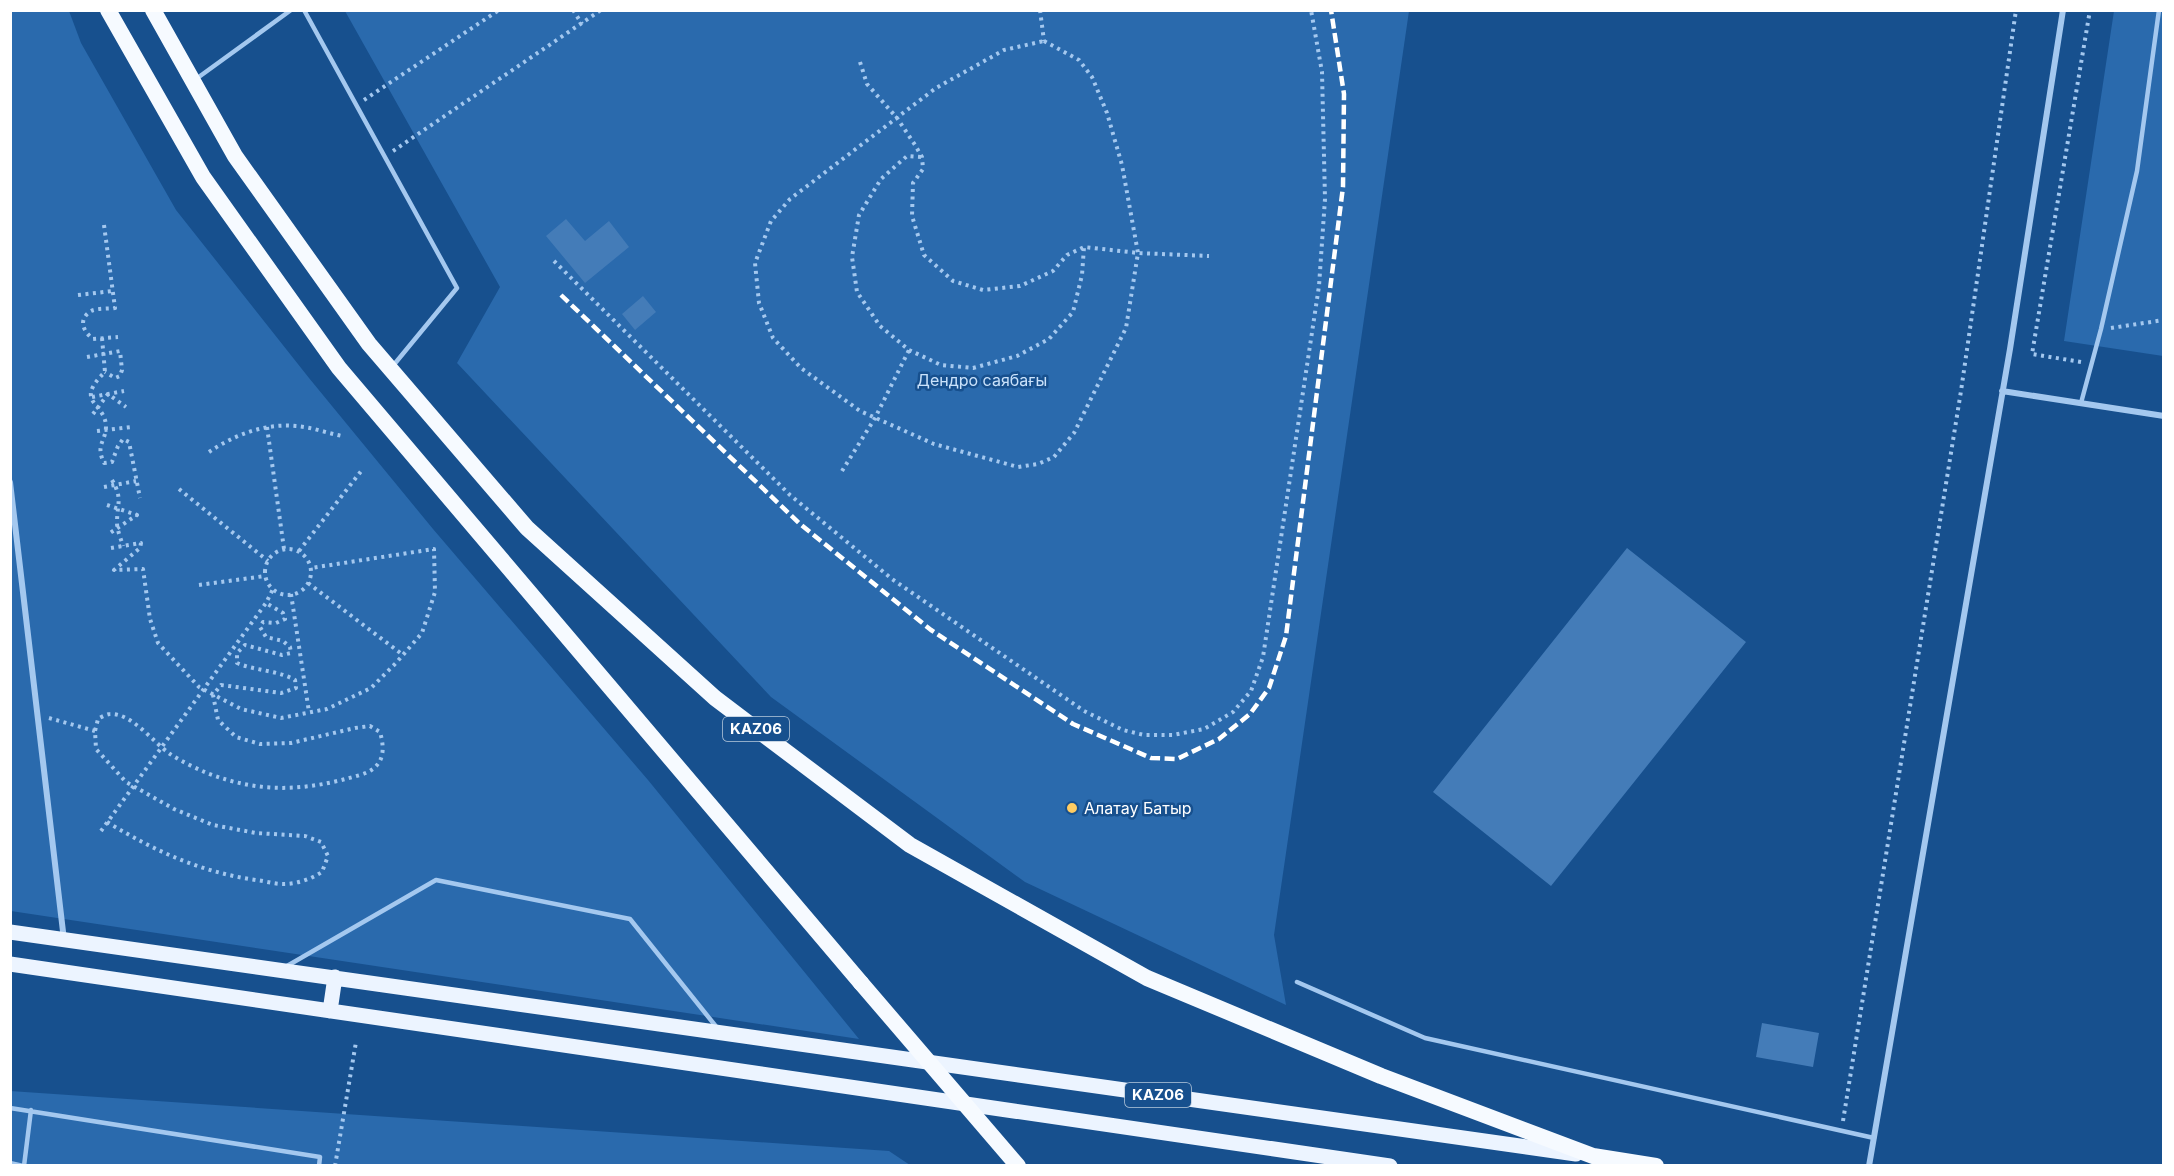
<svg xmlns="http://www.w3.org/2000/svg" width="2174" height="1176" viewBox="0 0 2174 1176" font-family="Inter,sans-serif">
  <rect width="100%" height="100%" fill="#17508e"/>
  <!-- green -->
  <path fill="#2a6aad" d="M10,11h59l12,32 95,167 133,168 124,151 215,251 211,259 -848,-128z
    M345,11h1064l-135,924 12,70 -261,-123 -254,-185 -314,-334 43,-76z
    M2114,11h49v345l-99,-15z
    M10,1091l879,60 21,14h-899z"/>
  <!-- building -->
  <path fill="#447cb8" d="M566,219l19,22 24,-20 20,26 -44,36 -39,-47z
    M643,296l13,16 -21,18 -13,-16z
    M1627,548l119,94 -195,244 -118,-94z
    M1762,1023l57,10 -6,34 -57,-10z"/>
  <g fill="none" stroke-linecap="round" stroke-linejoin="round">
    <!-- path -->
    <path stroke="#a4c8ef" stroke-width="4" stroke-dasharray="3 4.5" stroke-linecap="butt" d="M573,10l9,14
      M1040,10l4,31
      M1044,41l35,19 13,17 15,36 15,52 16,88 -12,75 -52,105 -20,24 -16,7 -20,3 -84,-23 -74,-33 -59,-43 -28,-30 -14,-35 -4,-40 16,-42 19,-22 146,-111 68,-38z
      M860,62l7,22 30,34 18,27 7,12 1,12 -10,14 -1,33 12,39 29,26 30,9 37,-4 33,-15 14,-16 17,-8 54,6 71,3
      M364,100l135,-90
      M393,151l208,-141
      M921,157l-14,-1 -26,23 -22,36 -7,42 5,35 23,34 29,24 32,15 32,3 44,-12 32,-17 24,-27 9,-37 2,-28
      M104,225l11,83c-7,1 -18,0 -24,3 -14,9 -7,21 2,28l25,-2
      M554,261l236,234 102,84 192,132 39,19 21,5h29l31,-6 29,-17 18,-21 12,-34 56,-371 6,-87 -3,-127 -11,-62
      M78,295l35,-4
      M2111,328l53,-8
      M102,338l3,34c-32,31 0,30 1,54 0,16 -11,18 -2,37l8,-1 6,-16 5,-7 6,3 11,56
      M87,357l33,-6 2,19 -2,6 -5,2 -10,-6
      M2081,362l-49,-8 58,-344
      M92,397l32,-6
      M93,414l15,-20 18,13
      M267,427l17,122
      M97,431l34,-4
      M209,452c25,-17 56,-29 87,-26 15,1 31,7 46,10
      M842,471l33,-53 34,-68
      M112,480c11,19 5,23 5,43 0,7 4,16 6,23
      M104,487l32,-6
      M179,489l89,72
      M107,505l30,10 -27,18
      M111,548l30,-5 -1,5 -26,22 29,-1 7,50 8,24 41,44 42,22 40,9 46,-9 44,-21 25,-25 26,-30 13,-41 -1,-43 -123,19
      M265 572a23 23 0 1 1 46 0a23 23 0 1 1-46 0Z
      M299,551l63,-81
      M308,583l95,72
      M199,585l66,-9
      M291,594l18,118
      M49,718l46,13
      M107,822c48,29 93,50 149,58 9,1 18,4 27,4 14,0 28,-5 39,-12l6,-16 -7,-14 -16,-6 -49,-3 -43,-8 -39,-16 -48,-27 -30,-33 -1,-18 3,-12c3,-2 9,-5 12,-5 22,-1 44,29 60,40 11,7 25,14 37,19 54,21 99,18 153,2 23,-7 26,-22 20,-43l-10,-6 -15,2 -64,15 -31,1 -24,-7 -18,-17 -5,-25 8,-10 60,8 15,-5 -1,-8c-18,-10 -39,-9 -58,-17v-10l8,-8 37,10 9,-2 -1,-6 -7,-6 -17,-4 -6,-10 3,-5 13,1 9,-4 -2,-6 -17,-10
      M101,831l165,-228 7,-14
      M1843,1121l118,-730 55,-381
      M335,1166l21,-124"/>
    <!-- service -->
    <path stroke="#a4c8ef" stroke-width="4.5" d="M304,10l153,278 -65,79
      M196,79l95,-69
      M2081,403l20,-74 36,-158 22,-161
      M287,966l149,-86 194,39 88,110
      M1297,982l128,56 449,100
      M10,1108l310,49 -1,9
      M10,1163l13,3
      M24,1166l7,-56"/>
    <!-- minor -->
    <path stroke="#a4c8ef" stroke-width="6" d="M2002,391l162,25
      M10,482l54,458
      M1869,1166l141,-817 53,-339"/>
    <!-- primary -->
    <path stroke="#ecf4ff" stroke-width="15" d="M10,932l1566,222
      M10,964l1380,202
      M330,1011l5,-34"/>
    <!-- trunk -->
    <path stroke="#f6faff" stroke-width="16" d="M108,10l95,167 136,191 522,615
      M153,10l82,146 134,188 158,184 188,170 195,147 237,133 234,98 212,80 63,10"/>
    <!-- rail -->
    <path stroke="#fff" stroke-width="4.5" stroke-dasharray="10 4.5" stroke-linecap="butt" d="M561,295l239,229 131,106 142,94 78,34 26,1 42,-20 31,-25 19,-26 17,-52 57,-449 1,-93 -13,-84"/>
    <!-- trunk-bridge -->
    <path stroke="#f6faff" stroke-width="16" d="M861,983l157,183"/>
  </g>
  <!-- markers -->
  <circle fill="#ffcc62" stroke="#17508e" stroke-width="2" cx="1072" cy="808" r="6"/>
  <g text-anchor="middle" stroke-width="5" stroke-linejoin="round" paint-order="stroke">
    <!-- shield labels -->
    <g fill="#17508e" stroke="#b9cadd" stroke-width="1.5">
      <rect x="723" y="717" width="66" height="24" rx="4.5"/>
      <rect x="1125" y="1083" width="66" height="24" rx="4.5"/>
    </g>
    <g font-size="15" font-weight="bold" fill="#fff">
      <text x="756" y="734">KАZ06</text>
      <text x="1158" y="1100">KАZ06</text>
    </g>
    <!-- park labels -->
    <g font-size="16" fill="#cae2fb" stroke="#17508e">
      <text x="982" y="386">Дендро саябағы</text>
    </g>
    <!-- poi labels -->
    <g font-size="16" fill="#fff" stroke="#17508e" text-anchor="start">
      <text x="1084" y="814">Алатау Батыр</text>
    </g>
  </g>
  <!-- border -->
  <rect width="2174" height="1176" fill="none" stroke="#ffffff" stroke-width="24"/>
</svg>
